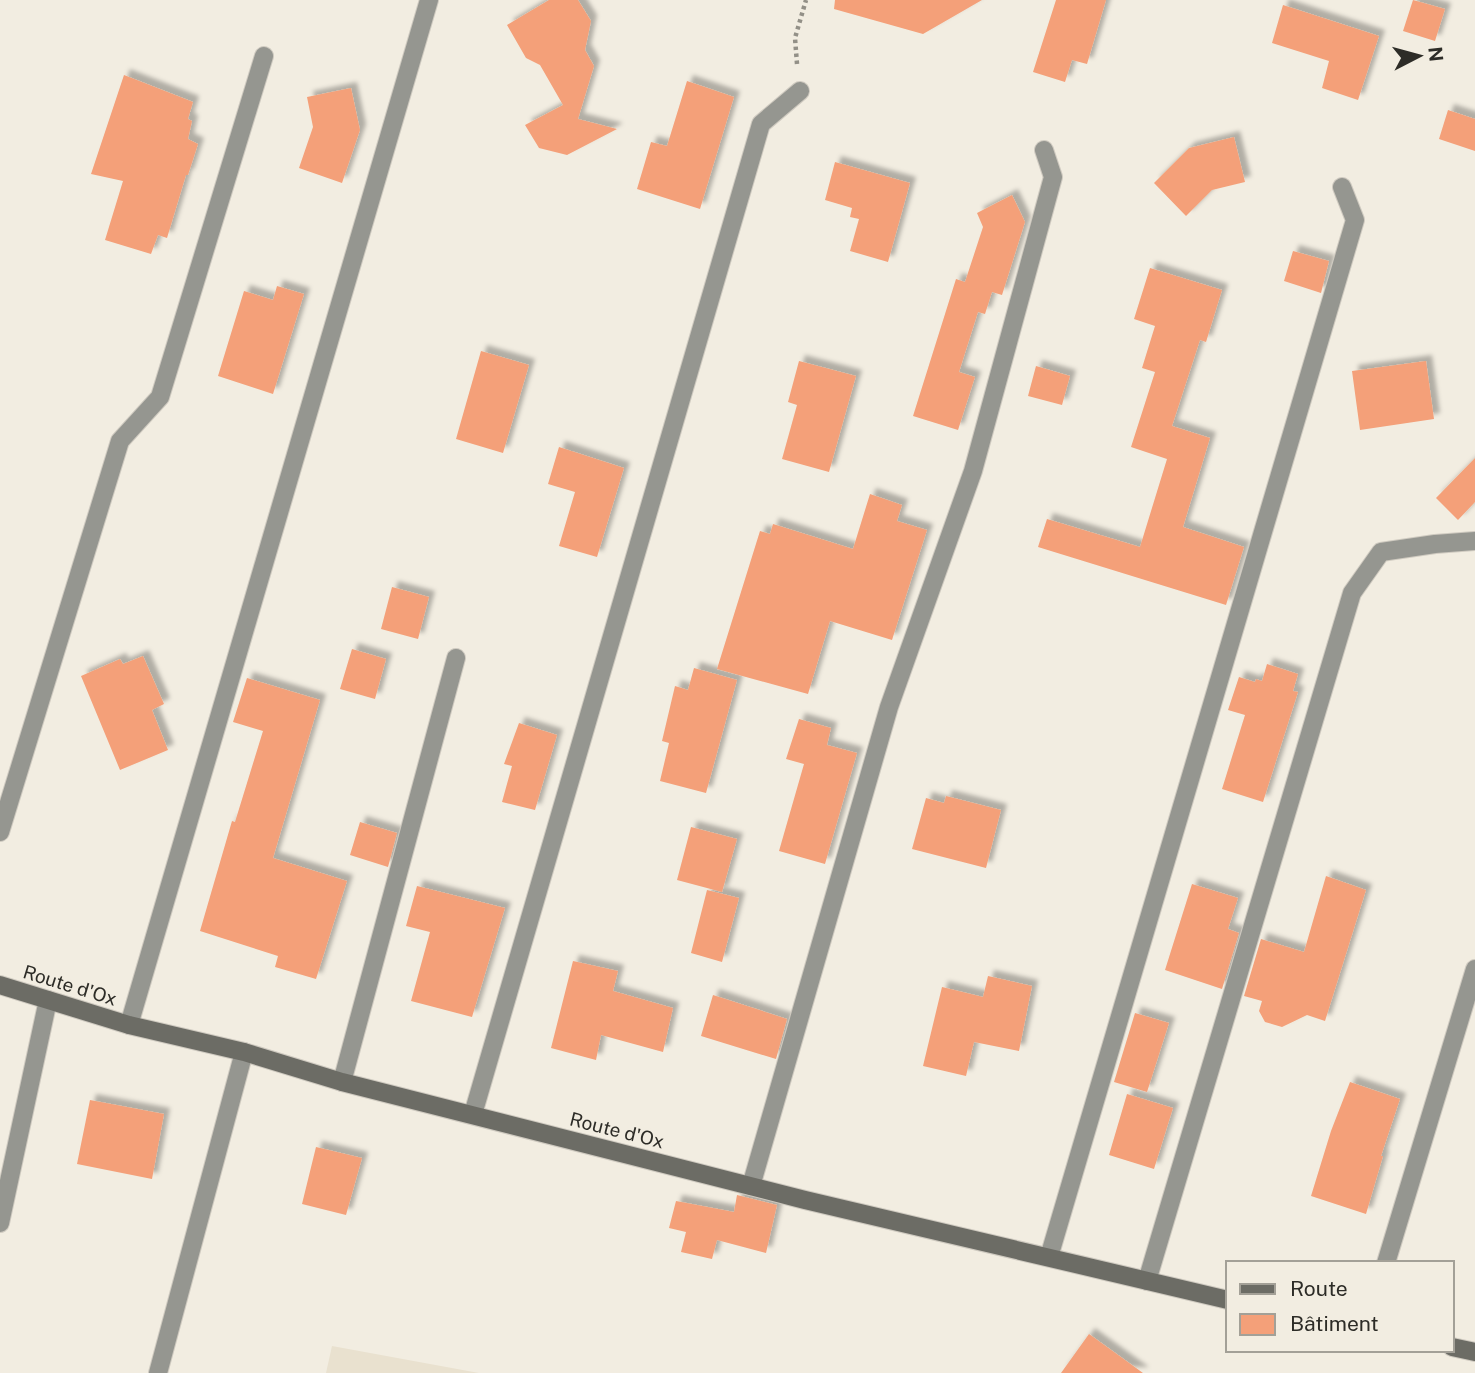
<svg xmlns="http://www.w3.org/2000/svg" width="1475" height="1373" viewBox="0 0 1475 1373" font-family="'Public Sans',sans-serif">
  <defs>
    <filter id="shadow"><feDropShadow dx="6" dy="-6" stdDeviation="2" flood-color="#0004"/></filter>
  </defs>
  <rect width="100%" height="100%" fill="#f2ede1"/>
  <!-- built -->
  <path fill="#e9e1cf" d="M332,1346l147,27h-153z"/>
  <!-- building -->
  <path fill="#f4a079" filter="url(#shadow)" d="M549,0h29l13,21 -6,29 9,16 -16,53 39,10 -50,26 -28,-7 -14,-23 38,-20 -23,-40 -14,-7 -19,-33z
    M835,0h147l-59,34 -89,-25z
    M1056,0h50l-19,64 -15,-4 -7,22 -32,-10z
    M1413,0l32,9 -10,32 -32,-10z
    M1283,5l96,31 -21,64 -36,-12 7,-27 -57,-18z
    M124,75l69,27 -5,17 4,2 -4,18 10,5 -10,31h-2l-19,63 -9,-3 -7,19 -46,-14 18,-59 -32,-7z
    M687,81l47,16 -34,112 -63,-20 14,-47 16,4z
    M351,88l9,42 -18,53 -43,-15 14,-41 -6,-30z
    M1448,110l27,9v32l-36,-12z
    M1234,137l11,45 -33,8 -26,26 -32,-33 35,-35z
    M835,162l75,21 -22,79 -38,-11 9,-32 -9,-2 2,-9 -27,-8z
    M1012,195l13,27 -23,73 -10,-3 -7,22 -7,-2 -19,60 16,5 -17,53 -45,-14 43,-137 9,3 18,-55 -6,-14z
    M1293,251l36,10 -8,32 -37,-12z
    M1150,268l72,22 -16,52 -6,-2 -28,86 38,12 -27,89 61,20 -18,58 -188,-58 9,-28 93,28 27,-88 -36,-12 24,-75 -13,-4 13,-42 -21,-7z
    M277,286l27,8 -31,100 -55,-18 26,-85 29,9z
    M481,351l48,14 -26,88 -47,-14z
    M799,361l57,15 -27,96 -47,-13 15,-54 -9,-3z
    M1426,361l8,58 -74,11 -8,-59z
    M1036,366l34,10 -8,29 -34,-9z
    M559,447l65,21 -27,89 -38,-11 16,-54 -27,-8z
    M1475,458v44l-17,18 -22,-22z
    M870,494l32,11 -5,16 30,9 -35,110 -62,-19 -22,73 -91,-25 43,-138 10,3 3,-10 80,25z
    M392,587l37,10 -11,42 -37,-10z
    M352,649l34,10 -11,40 -35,-10z
    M143,656l21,48 -12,6 16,40 -48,20 -39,-94 39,-17 3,5z
    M1267,664l31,10 -5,17 5,1 -35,110 -41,-13 23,-74 -17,-5 11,-33 16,5 1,-3 6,2z
    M694,668l43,12 -31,113 -46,-12 9,-38 -7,-2 13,-55 13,4z
    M247,678l73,22 -47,158 74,23 -31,98 -41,-12 3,-11 -78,-25 32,-110 3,1 28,-91 -30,-9z
    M799,719l32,9 -4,17 30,8 -32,111 -46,-13 25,-87 -18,-5z
    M519,723l38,12 -22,75 -33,-8 10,-36 -8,-2z
    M946,796l55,14 -15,58 -74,-19 14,-51 18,5z
    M360,822l37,11 -9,34 -38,-12z
    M691,827l46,12 -15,53 -45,-12z
    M1326,876l40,14 -41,131 -18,-6 -25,12 -17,-5 -6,-11 3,-10 -18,-5 17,-57 43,13z
    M1192,884l46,14 -10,31 11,4 -17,56 -57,-19z
    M417,886l88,22 -33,109 -61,-16 19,-69 -24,-6z
    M707,890l32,8 -17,64 -31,-9z
    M573,961l45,10 -5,20 60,17 -10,44 -62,-17 -5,25 -45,-12z
    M988,976l44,10 -13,65 -45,-9 -8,34 -43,-10 19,-79 41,10z
    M713,995l74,24 -11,40 -75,-23z
    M1135,1013l34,10 -22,69 -33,-10z
    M1350,1082l50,17 -19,57h2l-17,58 -55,-18 20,-65z
    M1127,1094l46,14 -19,61 -45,-14z
    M90,1100l74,14 -12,65 -75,-15z
    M316,1147l46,11 -16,57 -44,-11z
    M737,1195l40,10 -11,48 -49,-13 -5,19 -31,-7 5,-20 -17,-4 7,-27 58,11z
    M1089,1334l54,39h-82z"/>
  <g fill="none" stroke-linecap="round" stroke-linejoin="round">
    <!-- lane casing -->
    <g stroke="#cfcac0" stroke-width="20">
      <path id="lane" d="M0,832l120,-391 40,-44 104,-341
        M129,1025l300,-1025
        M342,1082l114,-424
        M473,1114l288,-990 39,-33
        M751,1186l138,-479 84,-236 80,-294 -9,-27
        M0,1223l48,-223
        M1049,1257l306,-1037 -13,-33
        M1386,1263l89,-294
        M1147,1281l205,-688 29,-41 54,-8 40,-3
        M158,1373l86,-321"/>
    </g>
    <!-- secondary casing -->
    <g stroke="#cfcac0" stroke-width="20">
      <path id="secondary" d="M0,985l129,40 115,27 98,30 463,118 423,100
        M1452,1347l23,5"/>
    </g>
    <!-- path -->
    <path stroke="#939087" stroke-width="4.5" stroke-dasharray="3.5 3.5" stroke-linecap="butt" d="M797,64l-2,-26 11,-38"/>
    <!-- lane -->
    <use href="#lane" stroke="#959690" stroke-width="18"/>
    <!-- secondary -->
    <use href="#secondary" stroke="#6c6c65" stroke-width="18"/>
  </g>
  <g text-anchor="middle" stroke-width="5" stroke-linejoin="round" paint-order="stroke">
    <!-- street labels -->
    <g font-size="19" fill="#2d2c27" stroke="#f2ede1">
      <text transform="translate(70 985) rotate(17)" y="7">Route d'Ox</text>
      <text transform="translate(617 1130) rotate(14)" y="7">Route d'Ox</text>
    </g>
  </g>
  <!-- legend -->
  <rect x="1226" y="1261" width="228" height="91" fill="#f2ede1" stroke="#a3a097" stroke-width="2"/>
  <rect x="1240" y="1284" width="35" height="10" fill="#6c6c65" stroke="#a3a097" stroke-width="2"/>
  <text x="1290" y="1296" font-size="21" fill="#2d2c27">Route</text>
  <rect x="1240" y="1314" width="35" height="21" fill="#f4a079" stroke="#a3a097" stroke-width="2"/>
  <text x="1290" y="1331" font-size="21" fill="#2d2c27">Bâtiment</text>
  <!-- north arrow -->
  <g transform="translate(1419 56) rotate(84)" stroke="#f2ede1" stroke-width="5" paint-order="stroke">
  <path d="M0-5L12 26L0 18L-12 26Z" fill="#2d2c27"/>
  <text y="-10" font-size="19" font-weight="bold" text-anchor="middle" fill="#2d2c27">N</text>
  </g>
</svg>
